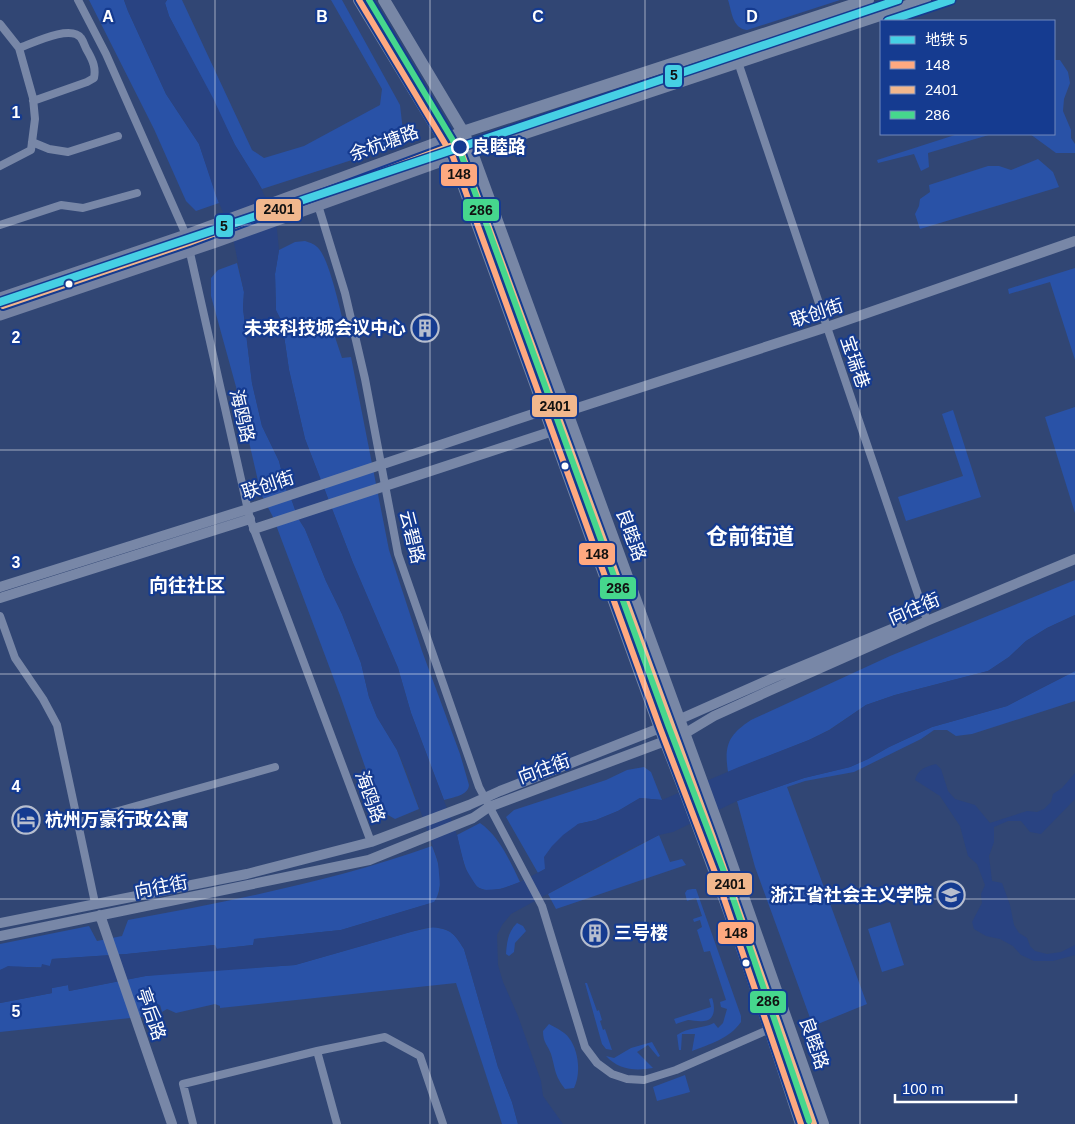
<svg xmlns="http://www.w3.org/2000/svg" width="1075" height="1124" viewBox="0 0 1075 1124" font-family="Helvetica,'Noto Sans SC',sans-serif">
  <rect width="100%" height="100%" fill="#314674"/>
  <!-- green -->
  <path fill="#2952a7" d="M89,0h35l4,11 38,83 33,50 20,59 -23,8 -10,-10 -32,-72z
    M167,0h15l70,150 12,8 40,-12 76,-41 2,-16 -51,-89h11l58,105 3,26 -3,9 -17,10 -121,39 -27,-44 -66,-129 -4,-13z
    M728,0h112l-93,30c-15,-2 -15,-18 -19,-30z
    M1054,60h6l8,12 2,11 -6,16 -1,12 8,19v8l4,6v9h-19l-26,-19h24z
    M958,134h34l-64,19 1,14 -8,4 -7,-17 -36,9 -1,-3z
    M1038,159l15,13 6,15 -139,42 -5,-15 4,-8 1,-7 10,-7 -1,-7 59,-19h11l12,4z
    M305,241c6,2 10,3 14,8 11,13 21,61 26,80l-11,5 8,24 9,-1 38,193 33,101 38,103 9,31c-1,11 -16,12 -25,15l-33,-87 -13,-45 -45,-105 -48,-124 -16,-69 -7,-48 -6,-11 -1,-37 4,-24 16,-8z
    M237,263l7,29 -1,16 9,75 10,43 17,35 7,28 6,12 6,17 7,11 21,52 16,33 19,49 8,34 8,20 20,33 22,59 -24,10 -7,-4 -10,-11 -37,-106 -68,-181 -12,-23 -23,-100 -27,-98v-18l7,-8z
    M1075,268v92l-25,-78 -41,12 -1,-5z
    M1075,407v106l-30,-96z
    M953,410l28,87 -75,24 -8,-24 65,-21 -21,-62z
    M1075,580v35l-28,13 -21,13 -17,16 -21,14 -93,24 -29,10 -37,25 -20,10 -81,32c-4,-26 0,-37 23,-52l139,-64z
    M1075,671v30l-103,33 -16,2 -9,-6h-13l-13,9 -67,33 -49,9 -18,6 80,217 -54,22 -58,-159 -18,-66 67,-23 46,-11 18,-8 21,-12 43,-20 75,-21z
    M644,767l7,5 11,28 -22,-2 -22,13 -22,9 -18,4 -33,45 -7,4 -32,-56 8,-7 92,-30 21,-10z
    M480,823c19,13 30,38 40,59 -11,4 -25,11 -38,7 -15,-4 -22,-40 -25,-54z
    M659,835l11,27 12,-3 4,6 -130,44 -8,-15z
    M432,846c8,19 12,37 3,56l-94,28 -86,9 -2,6 -37,4 -2,-4 -87,9 -75,5 -2,7c-17,4 -34,-3 -50,4v-26l89,-18 8,15 25,-5 6,-16c102,-19 206,-39 304,-74z
    M692,889h4l45,127v6c-12,17 -31,22 -49,29l3,-17h-13l-1,16h-2l-2,-15c11,-8 25,-6 37,-12l4,5 5,-5 4,-14 -6,-2 -1,-5 6,-2 -16,-49 -6,1 -7,-22 5,-3 -2,-7 -6,2 -1,-3 9,-3 -6,-18 -9,3 -2,-8 2,-3z
    M890,922l14,43 -22,7 -14,-43z
    M517,923l6,3 3,5 -11,12 -1,9 -5,4 -3,-2c1,-13 2,-22 11,-31z
    M433,927c19,3 21,6 31,22l34,118 14,35 6,22h-16l-46,-141 -236,25v-2l-5,-2 -39,9 -9,-4 -5,3 -2,-7 -5,-2 -5,5 -1,8 -149,16v-29l52,-10v-5l16,-3 1,6 76,-15 27,-3 123,-8 115,-33z
    M585,983h2l10,28 2,-1 3,10 -2,1 3,9 2,-1 7,21 -6,-1 -4,-5z
    M712,998c3,8 4,22 -8,23 -6,1 -11,-1 -16,-1 -4,1 -9,3 -12,4l-2,-5 37,-12 -2,-8z
    M549,1024c7,4 16,8 20,14 10,13 12,36 5,50l-9,1c-11,-15 -9,-18 -14,-35 -3,-9 -8,-11 -8,-23z
    M652,1042l8,14 -2,1 -10,-12 -11,7 16,16c-18,3 -34,2 -47,-12l8,2 17,-10z
    M685,1075l5,17 -33,9 -4,-14z"/>
  <!-- water -->
  <path fill="#294382" d="M124,0h43l-2,3 4,13 44,82 22,47 23,37 18,38 3,30 -4,24 1,36 6,12 7,48 16,69 48,124 45,105 13,45 46,122 8,33 12,19 7,3 17,-1 19,-7 25,-13 -1,-12 8,-11 11,-11 15,-11 18,-4 22,-9 22,-13 22,2 77,-33 70,-27 21,-10 36,-25 29,-10 93,-24 21,-14 17,-16 21,-13 28,-13v56l-68,35 -75,21 -43,20 -21,12 -18,8 -46,11 -67,23 -64,31 -14,3 -33,16 -115,63 -9,11 -5,10 1,30 5,17 15,34 23,65 2,15 20,28h-45l-6,-22 -14,-35 -34,-118c-11,-18 -17,-23 -39,-21l-130,37 -149,11 -77,15 -1,-6 -16,3v5l-52,10v-33l8,-4 33,2 1,-4 8,2 2,-7 75,-5 88,-9 2,4 36,-4 1,-6 87,-9 93,-28 5,-8 1,-8 -2,-25 -32,-91 -9,-20 -20,-33 -8,-20 -8,-34 -19,-49 -16,-33 -21,-52 -7,-11 -6,-17 -6,-12 -7,-28 -17,-35 -10,-43 -9,-75 1,-16 -12,-59 -16,-37 -17,-52 -33,-50 -38,-83z
    M936,764l5,5 7,22 7,8 20,6 15,18 37,-12 10,1 7,-3 7,-7 2,-8 9,-6 13,-15v26l-34,35 -11,-2 -9,-11h-13l-14,6v15l-5,14 3,25 10,2 8,22 4,20 5,8 8,5 3,8 5,5 12,3 14,-2 14,-7v10l-22,6h-19l-13,-6 -8,-9 -13,-7 -14,-3 -12,-7 -2,-7 10,-19 -1,-9 4,-9 -8,-21 -9,-8 -8,-30 -20,-30 -25,-16c3,-11 10,-13 21,-16z"/>
  <g fill="none" stroke-linecap="round" stroke-linejoin="round">
    <!-- minor -->
    <path stroke="#7887a7" stroke-width="8" d="M78,0l28,54 80,181 64,284 121,323
      M0,24l19,24 14,50 2,21 -4,31 -31,16
      M19,48c14,-5 52,-24 62,-10 3,4 4,10 7,14 5,9 8,16 6,26l-7,4 -54,19
      M738,62l89,265 98,288
      M32,142l17,7 19,3 50,-16
      M318,205l27,88 20,86 33,175 81,233 63,119 43,141 12,16 15,11 15,5 17,1 32,-10 94,-41
      M0,225l61,-20 22,3 54,-15
      M0,616l15,42 28,41 14,26 38,178
      M79,822l196,-55
      M317,1051l68,-14 35,19 23,68
      M193,1124l-10,-40 134,-33 20,73"/>
    <!-- tertiary -->
    <path stroke="#7887a7" stroke-width="10" d="M0,305l15,-9
      M568,411l259,-84 248,-86
      M254,529l299,-98
      M0,587l248,-78 297,-99
      M0,598l250,-79
      M100,915l72,209
      M0,923l247,-49 124,-32 98,-37 31,-14 160,-63 113,-50 128,-53
      M0,936l369,-76 104,-42 16,-11 195,-73 30,-18 57,-26 158,-70 146,-61"/>
    <!-- secondary -->
    <path stroke="#7482a3" stroke-width="11" d="M0,298l186,-63 258,-95
      M0,315l216,-73 237,-85"/>
    <!-- primary -->
    <path stroke="#7887a6" stroke-width="12" d="M359,0l85,140 9,17 207,571c52,130 98,263 141,396
      M384,0l79,132 8,18 250,684 102,290
      M444,140l19,-8 405,-132
      M453,157l472,-157"/>
    <!-- bus-1 casing -->
    <g stroke="#153b90" stroke-width="10">
      <path id="bus-1" d="M359,0l94,157 207,571 56,147 85,249"/>
    </g>
    <!-- bus-2 casing -->
    <g stroke="#153b90" stroke-width="10">
      <path id="bus-2" d="M3,306l186,-63 269,-100 255,694 101,287"/>
    </g>
    <!-- bus-3 casing -->
    <g stroke="#153b90" stroke-width="10">
      <path id="bus-3" d="M369,0l92,154 207,571 56,147 85,249"/>
    </g>
    <!-- bus-1 -->
    <use href="#bus-1" stroke="#ffa980" stroke-width="6"/>
    <!-- bus-2 -->
    <use href="#bus-2" stroke="#f1b78d" stroke-width="6"/>
    <!-- bus-3 -->
    <use href="#bus-3" stroke="#46d78d" stroke-width="6"/>
    <!-- metro-1 casing -->
    <g stroke="#153b90" stroke-width="11">
      <path id="metro-1" d="M888,21l63,-21
        M0,302l898,-302"/>
    </g>
    <!-- metro-1 -->
    <use href="#metro-1" stroke="#46d0e4" stroke-width="8"/>
  </g>
  <!-- grid -->
  <path fill="none" stroke="#fff" stroke-width="1" stroke-opacity="0.55" d="M215,0v1124M430,0v1124M645,0v1124M860,0v1124M0,225h1075M0,450h1075M0,674h1075M0,899h1075"/>
  <!-- icons -->
  <defs>
    <g id="building-ring" transform="scale(1.4375)"><circle r="9.5" fill="#153b90" stroke="#b7bece" stroke-width="1.5"/><path d="M-4-6H4V6H1V3H-1V6H-4ZM-2.5-4.3h1.7v1.8h-1.7ZM.8-4.3h1.7v1.8H.8ZM-2.5-1h1.7V.8h-1.7ZM.8-1h1.7V.8H.8Z" fill="#b7bece"/></g>
    <g id="hotel-ring" transform="scale(1.4375)"><circle r="9.5" fill="#153b90" stroke="#b7bece" stroke-width="1.5"/><path d="M-6-4.5h1.5V1H6V5H4.5V3h-9V5H-6ZM-4 0a1.8 1.8 0 1 1 3.6 0ZM.5 0V-2.5h3Q6-2.5 6 0Z" fill="#b7bece"/></g>
    <g id="school-ring" transform="scale(1.4375)"><circle r="9.5" fill="#153b90" stroke="#b7bece" stroke-width="1.5"/><path d="M0-5L7-2L0 1L-7-2ZM-4 1L0 2.5L4 1V4Q0 6-4 4Z" fill="#b7bece"/></g>
  </defs>
  <g fill-rule="evenodd">
    <use href="#building-ring" x="425" y="328"/>
    <use href="#hotel-ring" x="26" y="820"/>
    <use href="#school-ring" x="951" y="895"/>
    <use href="#building-ring" x="595" y="933"/>
  </g>
  <!-- markers -->
  <circle fill="#153b90" stroke="#fff" stroke-width="2.5" cx="460" cy="147" r="8"/>
  <g fill="#fff" stroke="#153b90" stroke-width="2">
    <circle cx="69" cy="284" r="4.5"/>
    <circle cx="565" cy="466" r="4.5"/>
    <circle cx="746" cy="963" r="4.5"/>
  </g>
  <g text-anchor="middle" stroke-width="4.5" stroke-linejoin="round" paint-order="stroke">
    <!-- street labels -->
    <g font-size="18" fill="#fff" stroke="#153b90">
      <text transform="translate(384 143) rotate(-20)" y="6">余杭塘路</text>
      <text transform="translate(817 313) rotate(-18)" y="6">联创街</text>
      <text transform="translate(855 362) rotate(71)" y="6">宝瑞巷</text>
      <text transform="translate(242 416) rotate(77)" y="6">海鸥路</text>
      <text transform="translate(268 485) rotate(-18)" y="6">联创街</text>
      <text transform="translate(631 535) rotate(70)" y="6">良睦路</text>
      <text transform="translate(412 537) rotate(76)" y="6">云碧路</text>
      <text transform="translate(914 609) rotate(-23)" y="6">向往街</text>
      <text transform="translate(544 769) rotate(-20)" y="6">向往街</text>
      <text transform="translate(370 797) rotate(70)" y="6">海鸥路</text>
      <text transform="translate(161 887) rotate(-11)" y="6">向往街</text>
      <text transform="translate(151 1014) rotate(71)" y="6">亭后路</text>
      <text transform="translate(814 1043) rotate(71)" y="6">良睦路</text>
    </g>
    <!-- stop labels -->
    <g font-size="18" font-weight="bold" fill="#fff" stroke="#153b90" text-anchor="start">
      <text x="472" y="153">良睦路</text>
    </g>
    <!-- poi labels -->
    <g font-size="18" font-weight="bold" fill="#fff" stroke="#153b90" text-anchor="end">
      <text x="406" y="334">未来科技城会议中心</text>
      <text x="45" y="826" text-anchor="start">杭州万豪行政公寓</text>
      <text x="932" y="901">浙江省社会主义学院</text>
      <text x="614" y="939" text-anchor="start">三号楼</text>
    </g>
    <!-- neighbourhood labels -->
    <g font-size="19" font-weight="bold" fill="#fff" stroke="#153b90">
      <text x="187" y="592">向往社区</text>
    </g>
    <!-- district labels -->
    <g font-size="22" font-weight="bold" fill="#fff" stroke="#153b90">
      <text x="750" y="544">仓前街道</text>
    </g>
  </g>
  <g font-size="16" text-anchor="middle" font-weight="bold" fill="#fff" stroke="#153b90" stroke-width="4.5" stroke-linejoin="round" paint-order="stroke">
    <text x="108" y="22">A</text>
    <text x="322" y="22">B</text>
    <text x="538" y="22">C</text>
    <text x="752" y="22">D</text>
    <text x="16" y="118">1</text>
    <text x="16" y="343">2</text>
    <text x="16" y="568">3</text>
    <text x="16" y="792">4</text>
    <text x="16" y="1017">5</text>
  </g>
  <g stroke="#153b90" stroke-width="2">
    <rect x="664" y="64" width="19" height="24" rx="5" fill="#46d0e4"/>
    <rect x="440" y="163" width="38" height="24" rx="5" fill="#ffa980"/>
    <rect x="255" y="198" width="47" height="24" rx="5" fill="#f1b78d"/>
    <rect x="462" y="198" width="38" height="24" rx="5" fill="#46d78d"/>
    <rect x="215" y="214" width="19" height="24" rx="5" fill="#46d0e4"/>
    <rect x="531" y="394" width="47" height="24" rx="5" fill="#f1b78d"/>
    <rect x="578" y="542" width="38" height="24" rx="5" fill="#ffa980"/>
    <rect x="599" y="576" width="38" height="24" rx="5" fill="#46d78d"/>
    <rect x="706" y="872" width="47" height="24" rx="5" fill="#f1b78d"/>
    <rect x="717" y="921" width="38" height="24" rx="5" fill="#ffa980"/>
    <rect x="749" y="990" width="38" height="24" rx="5" fill="#46d78d"/>
  </g>
  <g font-size="14" text-anchor="middle" font-weight="bold" fill="#111">
    <text x="674" y="80">5</text>
    <text x="459" y="179">148</text>
    <text x="279" y="214">2401</text>
    <text x="481" y="215">286</text>
    <text x="224" y="231">5</text>
    <text x="555" y="411">2401</text>
    <text x="597" y="559">148</text>
    <text x="618" y="593">286</text>
    <text x="730" y="889">2401</text>
    <text x="736" y="938">148</text>
    <text x="768" y="1006">286</text>
  </g>
  <!-- legend -->
  <rect x="880" y="20" width="175" height="115" fill="#153b90" stroke="#7389bc"/>
  <rect x="890" y="36" width="25" height="8" fill="#46d0e4" stroke="#7389bc"/>
  <text x="925" y="45" font-size="15" fill="#ffffff">地铁 5</text>
  <rect x="890" y="61" width="25" height="8" fill="#ffa980" stroke="#7389bc"/>
  <text x="925" y="70" font-size="15" fill="#ffffff">148</text>
  <rect x="890" y="86" width="25" height="8" fill="#f1b78d" stroke="#7389bc"/>
  <text x="925" y="95" font-size="15" fill="#ffffff">2401</text>
  <rect x="890" y="111" width="25" height="8" fill="#46d78d" stroke="#7389bc"/>
  <text x="925" y="120" font-size="15" fill="#ffffff">286</text>
  <!-- scale -->
  <path d="M895 1094v8h121v-8" fill="none" stroke="#ffffff" stroke-width="2.5"/>
  <text x="902" y="1094" font-size="15" fill="#ffffff" stroke="#153b90" stroke-width="4" paint-order="stroke">100 m</text>
</svg>
